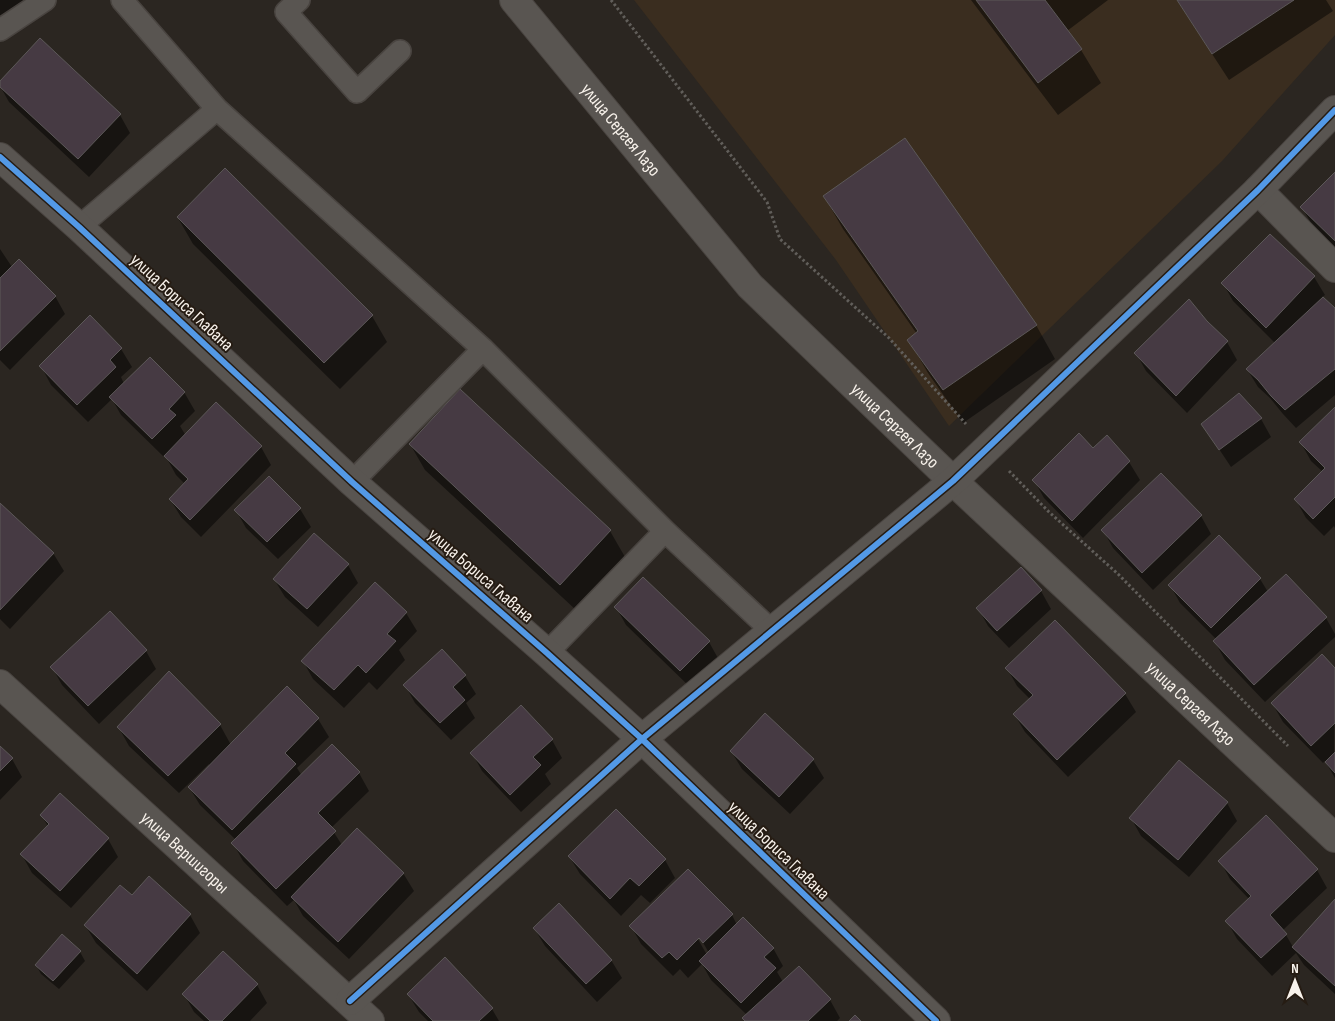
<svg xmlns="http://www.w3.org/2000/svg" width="1335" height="1021" viewBox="0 0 1335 1021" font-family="'Sofia Sans Condensed',sans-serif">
  <rect width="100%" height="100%" fill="#2b2621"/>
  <!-- built -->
  <path fill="#3a2d1f" d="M634,0h701v35l-113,126 -273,265 -113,-166z"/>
  <!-- shadow -->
  <path fill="#0007" fill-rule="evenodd" d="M0,0h46l-46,18z
    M971,0h137l-41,31 14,19 20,33 -43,32z
    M1177,0h149l7,11 -104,69z
    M0,83l120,32 10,18 -41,44 -80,-75 -9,-16z
    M1335,173v75l-23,-23 -10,-18z
    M824,196l212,129 19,34 -92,64 -35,-50 -19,-33 8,-6 -74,-105z
    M178,218l194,98 15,26 -47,47 -147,-145z
    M1270,236l44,41 11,18 -3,2 13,13v85l-39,33 -13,-14 -13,-16 -12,-11 -11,-18 28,-26 -42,-42 -10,-18z
    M0,249l12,18 43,29 10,18 -55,56 -10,-10z
    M90,317l31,32 11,18 -11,10 3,7 60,8 11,19 -15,15 6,10 75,11 10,18 -70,72 -20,-20 -11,-18 15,-15 -9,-9 -11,-20 -2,1 -42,-41 -9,-16 -24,23 -37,-37 -10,-19z
    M1206,322l21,20 10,18 -50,53 -41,-42 -10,-18z
    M1239,395l22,24 10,18 -40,30 -28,-42z
    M1335,409v119l-1,-2 -10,10 -18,-18 -10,-18 27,-28 -12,-11 -10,-18z
    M1107,436l22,26 11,18 -57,58 -39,-40 -10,-18 59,-30z
    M410,444l200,87 15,26 -49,53 -151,-140z
    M0,505l53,48 11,18 -54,58 -10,-10z
    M300,509l11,18 -33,32 -32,-31 -10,-18z
    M1201,516l10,18 -58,56 -40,-42 -10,-18z
    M348,565l10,18 -40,44 -33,-30 -11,-18z
    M1286,576l40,42 9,16v3l-70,65 -40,-42 -10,-18 2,-2 -37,-37 -10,-18 90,-6 8,13z
    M375,584l31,29 11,18 -18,19 6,10 -28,30 -8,-8 -25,26 -31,-29 -10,-18z
    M1041,591l10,18 -42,39 -21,-22 -10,-18z
    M616,607l93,35 10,18 -28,28 -65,-63z
    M1055,621l70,73 11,18 -68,65 -43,-45 -11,-18 16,-15 -13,-13 -10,-18z
    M146,651l10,18 -57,55 -37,-39 -10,-18z
    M442,651l23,25 11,18 -10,9 9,15 -24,22 -36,-37 -10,-18z
    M1335,670l-1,81 1,27 -10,-17 -2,2 -40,-41 -11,-19z
    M287,688l31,31 11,18 -32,31 5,8 57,-3 10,18 -38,37 11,17 61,28 11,18 -65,68 -46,-43 -9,-16 -7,6 -44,-45 -10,-18 3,-3 -36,-35 -11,-18 21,-21 -1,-2 -30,29 -50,-47 -10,-18 101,-3 11,20z
    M765,715l48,45 11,18 -34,36 -48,-45 -11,-18z
    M552,740l10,18 -17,16 6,10 -30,28 -39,-41 -10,-18z
    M0,748l12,11 10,18 -22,23z
    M1227,803l10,18 -48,56 -48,-41 -10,-18z
    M41,815l67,24 10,18 -47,51 -39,-35 -10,-18 26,-29z
    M569,856l96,4 10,18 -25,25 -9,-8 -20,21 -41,-42z
    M1220,861l97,9 10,18 -44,42 10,17 42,-46v93l-31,-29 -8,-12 -24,23 -35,-37 -10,-18 22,-22 -19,-20z
    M132,897l58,18 10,18 -53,58 -51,-48 -11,-18z
    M732,915l5,10 36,23 10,18 -6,6 6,10 47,18 10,18 -3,3h-92l-2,-2 4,-4 -36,-35 -9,-16 -14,14 -8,-9 -7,7 -32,-32 -10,-18zM697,932l12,21 -2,2 -12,-21z
    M534,928l77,32 11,18 -25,24 -52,-56z
    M80,952l5,9 -26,28 -18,-15 -5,-9z
    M257,985l10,18 -17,18h-46l-10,-9 -10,-18z
    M408,994l84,15 7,12h-71l-9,-9z"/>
  <!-- building -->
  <path fill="#463a43" stroke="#5c5858" d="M976,0h69l37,49 -44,34z
    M1177,0h117l-82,54z
    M40,38l81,76 -43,45 -78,-72v-6z
    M905,138l132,187 -94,65 -36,-50 11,-9 -95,-135z
    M225,168l148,147 -49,48 -147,-146z
    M1335,172v69l-35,-34z
    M1270,234l45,42 -49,52 -45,-45z
    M19,259l37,37 -56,55v-73z
    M1323,297l12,11v61l-50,41 -14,-14 -13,-16 -12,-11z
    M1189,299l18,22 21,20 -52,55 -42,-43z
    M90,315l32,33 -12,12 6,7 -39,38 -38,-39z
    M150,357l35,35 -16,17 7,6 -24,24 -43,-42z
    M460,389l151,141 -51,55 -151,-141z
    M1239,393l23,25 -43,32 -18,-26z
    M216,402l46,44 -72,74 -21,-21 19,-20 -24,-23z
    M1335,407v90l-22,22 -19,-20 31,-31 -26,-26z
    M1079,433l14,15 14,-13 23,26 -58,60 -40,-41z
    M1161,473l41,42 -60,58 -41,-43z
    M269,476l32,32 -34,34 -33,-32z
    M0,503l54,50 -54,57z
    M314,533l35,31 -42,45 -34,-30z
    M1219,535l42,43 -50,50 -43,-43z
    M1021,567l21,23 -45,41 -21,-23z
    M1286,574l41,43 -73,68 -41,-44z
    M643,577l67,64 -30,30 -66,-64z
    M375,582l32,30 -20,22 9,7 -30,32 -8,-8 -24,25 -33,-29z
    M110,611l37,39 -59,56 -38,-39z
    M1055,620l71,73 -69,67 -44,-46 20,-19 -28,-27z
    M442,649l24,26 -13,12 12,13 -25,23 -37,-38z
    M1322,654l13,14v55l-24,23 -40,-43z
    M169,671l52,53 -53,52 -51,-49z
    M287,686l32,32 -34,35 11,11 -64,66 -44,-43z
    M521,705l32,34 -20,18 8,8 -31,30 -40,-42z
    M765,713l49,46 -35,38 -49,-46z
    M332,744l28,28 -42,41 18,18 -60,58 -45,-46z
    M0,746l13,12 -13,13z
    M1335,752v21l-10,-11z
    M1179,760l49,42 -50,58 -49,-42z
    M60,793l49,45 -49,53 -40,-37 29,-30 -9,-9z
    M616,809l50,50 -27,27 -9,-8 -20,21 -42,-43z
    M1266,815l52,54 -48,46 17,19 -26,24 -36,-37 26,-25 -33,-35z
    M357,828l47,45 -66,69 -47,-45z
    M688,869l45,45 -30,29 -4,-5 -22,22 -8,-8 -7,6 -33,-32z
    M149,876l42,38 -54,60 -53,-49 36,-40 12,10z
    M1335,899v87l-43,-39z
    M559,903l53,57 -26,24 -53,-56z
    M743,917l31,31 -10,9 12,11 -35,35 -42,-42z
    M62,934l19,17 -28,30 -18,-16z
    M223,951l35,33 -36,37h-12l-28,-27z
    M445,957l48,51 -14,13h-46l-26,-27z
    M799,966l32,33 -23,22h-63l-3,-3z
    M855,1015l6,6h-12z"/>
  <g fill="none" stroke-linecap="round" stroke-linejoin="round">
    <!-- service casing -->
    <g stroke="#494440" stroke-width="24">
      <path id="service" d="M299,0l-13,12 71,80 43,-41
        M0,30l45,-30
        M217,109l266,240
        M79,227l138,-118 -95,-109
        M352,482l131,-133 182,182 -118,122
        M665,531l107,100"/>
    </g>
    <!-- minor casing -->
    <g stroke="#494440" stroke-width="30">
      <g id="minor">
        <path id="s1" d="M514,0l236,286 203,195 382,357"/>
        <path d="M0,157l79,70 273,255 195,171 95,86 294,282"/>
        <path d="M1258,190l77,78"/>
        <path id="s2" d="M0,684l370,337"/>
        <path d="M350,1001l292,-262 311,-258 305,-291 77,-80"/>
      </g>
    </g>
    <!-- path -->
    <path stroke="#615e5a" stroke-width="3" stroke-dasharray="2.5 2.5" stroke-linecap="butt" d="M611,0l156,202 13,37 109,99 77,86
      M1009,471l40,41 69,62 170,172"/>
    <!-- service -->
    <use href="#service" stroke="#595551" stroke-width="21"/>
    <!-- minor -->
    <use href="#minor" stroke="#595551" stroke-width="28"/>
    <!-- cycleway casing -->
    <g stroke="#261c13" stroke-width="9">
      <path id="cycleway" d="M0,157l79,70 273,255 195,171 95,86 294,282
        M350,1001l292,-262 311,-258 305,-291 77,-80"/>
    </g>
    <!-- cycleway -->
    <use href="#cycleway" stroke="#5399e6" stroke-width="6"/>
  </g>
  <g text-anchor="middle" stroke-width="4" stroke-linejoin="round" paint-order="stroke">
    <!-- street labels -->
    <g font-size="18" fill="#f8f2eb" stroke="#261c13">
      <text dy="6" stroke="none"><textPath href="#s1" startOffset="168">улица Сергея Лазо</textPath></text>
      <text transform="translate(182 302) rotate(43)" y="6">улица Бориса Главана</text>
      <text dy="6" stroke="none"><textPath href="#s1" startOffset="572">улица Сергея Лазо</textPath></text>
      <text transform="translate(481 575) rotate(41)" y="6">улица Бориса Главана</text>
      <text dy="6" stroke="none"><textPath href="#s1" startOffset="978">улица Сергея Лазо</textPath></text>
      <text transform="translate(779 850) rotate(44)" y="6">улица Бориса Главана</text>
      <text dy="6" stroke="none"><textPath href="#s2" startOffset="250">улица Вершигоры</textPath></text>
    </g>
  </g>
  <!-- north arrow -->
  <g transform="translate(1295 981)" stroke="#261c13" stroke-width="4" paint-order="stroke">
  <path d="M0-4L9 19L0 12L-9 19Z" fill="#f8f2eb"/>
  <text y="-8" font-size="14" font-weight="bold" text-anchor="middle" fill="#f8f2eb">N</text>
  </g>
</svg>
